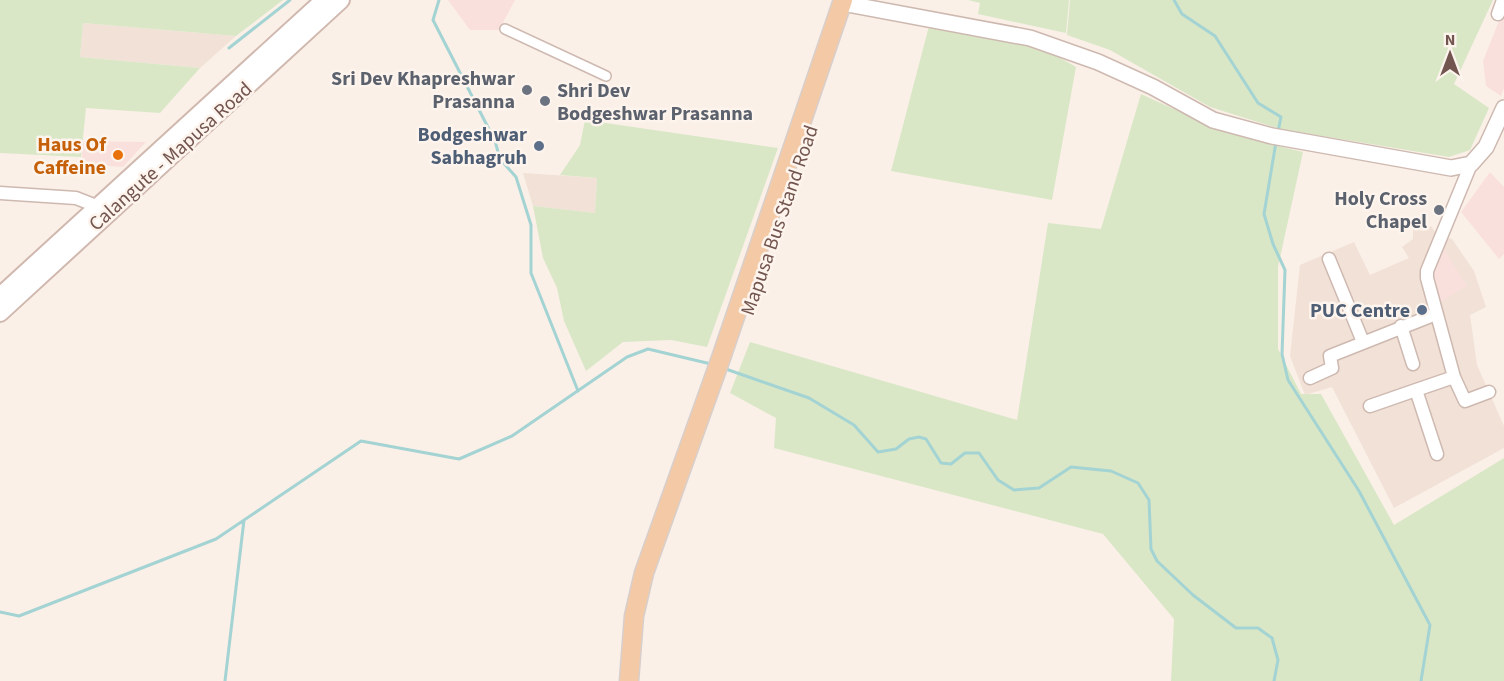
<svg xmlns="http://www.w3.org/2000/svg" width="1504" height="681" viewBox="0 0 1504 681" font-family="'Source Sans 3',sans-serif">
  <rect width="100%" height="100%" fill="#faf0e7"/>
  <!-- residential -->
  <path fill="#f1e1d6" d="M83,23l153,13 -36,32 -120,-11z
    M523,173l74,5 -2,35 -62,-7z
    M1431,226l6,9 15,4 22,32 12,36 -16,8 7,50 27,61v22l-110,60 -62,-121 -27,8 -15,-39 10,-91 54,-23 16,33 39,-17 -7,-11 11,-8v-11l10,3z"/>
  <!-- commercial -->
  <path fill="#fae0dc" d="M448,0h67l-16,30h-29z
    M1504,8v80l-3,8 -15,-10 -3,-25z
    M83,141l63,1 -23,25 -42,-3z
    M1490,172l14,15v67l-5,5 -38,-47z
    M1444,249l23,37 -28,17 -7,-24z"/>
  <!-- green -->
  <path fill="#d9e7c7" d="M0,0h283l-47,36 -153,-13 -3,34 120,11 -40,45 -74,-5 -5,49 -81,-4z
    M968,0h101l-3,33 -88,-19 2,-11z
    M1070,0h423l-39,84 35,24 -19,42 -21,7 -169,-28 -70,-22 -100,-57 -43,-15z
    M929,26l114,22 33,19 -24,133 -161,-29z
    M1141,94c53,25 105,45 162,58l-25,115v82l23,45h20l73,131 110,-67v223h-333l3,-62 -71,-85 -329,-86 2,-30 -46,-25 20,-51 267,78 31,-197 53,6z
    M585,120l193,28 -71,199 -36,-7 -48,2 -37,29 -22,-50 -7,-33 -14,-30 -10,-52 62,7 2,-35 -37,-3 20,-30z"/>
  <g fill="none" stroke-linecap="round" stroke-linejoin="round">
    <!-- stream -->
    <path stroke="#a4d3d3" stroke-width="3" d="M439,0l-6,20 62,121 5,18 16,18 15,48v48l47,118
      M1174,0l8,14 33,22 43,67 23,14 -3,15
      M229,48l61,-48
      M1276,142l-12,72 9,30 12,26 -3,84 6,26 71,111 71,134 -9,56
      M723,368l86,30 45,27 24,27 18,-3 13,-10 10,-2 7,2 15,24 10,1 14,-11h14l19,27 16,10 25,-2 32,-21 40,4 27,12 11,17 2,49 6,12 36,34 43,33h22l14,10 6,22 -4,21
      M0,612l19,4 197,-77 145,-98 98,18 53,-23 115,-79 21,-8 63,15
      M225,681l19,-161"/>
    <!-- pedestrian casing -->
    <g stroke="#ceb9b1" stroke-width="12">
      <path id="pedestrian" d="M505,29l101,47"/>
    </g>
    <!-- minor casing -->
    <g stroke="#ceb9b1" stroke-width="15">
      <path id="minor" d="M1498,14l5,-14
        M1471,164l-44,107v7l27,99 11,24 24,-9
        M0,193l76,5 28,11
        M1329,259l34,83
        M1401,326l12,38
        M1310,378l22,-10 -2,-12 106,-42
        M1370,406l46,-16
        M1437,454l-21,-64 38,-13"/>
    </g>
    <!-- tertiary casing -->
    <g stroke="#ceb9b1" stroke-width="18">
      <path id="tertiary" d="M842,3l188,35 68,24 55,25 60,33 59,16 179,32 20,-4 15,-17 18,-39"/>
    </g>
    <!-- secondary casing -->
    <g stroke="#d0b8af" stroke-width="20">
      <path id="secondary" d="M0,296l324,-296
        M0,313l341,-313"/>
    </g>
    <!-- primary casing -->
    <g stroke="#d8cfcd" stroke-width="21">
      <path id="primary" d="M629,681l5,-65 10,-43 77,-215 122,-358"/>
    </g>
    <!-- pedestrian -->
    <use href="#pedestrian" stroke="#fff" stroke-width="9"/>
    <!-- minor -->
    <use href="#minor" stroke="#fff" stroke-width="12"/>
    <!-- tertiary -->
    <use href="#tertiary" stroke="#fff" stroke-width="15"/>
    <!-- secondary -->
    <use href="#secondary" stroke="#fff" stroke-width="16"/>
    <!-- primary -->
    <use href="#primary" stroke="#f3caa5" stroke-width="18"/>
  </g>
  <!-- markers -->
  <g fill="#6b7280" stroke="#fdf4ed" stroke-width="2">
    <circle cx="527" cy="90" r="6"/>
    <circle cx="545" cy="101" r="6"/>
    <circle cx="1439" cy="210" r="6"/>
  </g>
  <g fill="#5c6f8a" stroke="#fdf4ed" stroke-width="2">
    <circle cx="539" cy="146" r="6"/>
    <circle cx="1422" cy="310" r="6"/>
  </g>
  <circle fill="#e8710a" stroke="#fdf4ed" stroke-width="2" cx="118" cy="155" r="6"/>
  <g text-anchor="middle" stroke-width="5" stroke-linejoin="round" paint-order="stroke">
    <!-- worship labels -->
    <g font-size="20" font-weight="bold" fill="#5b616d" stroke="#fdf4ed" text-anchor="end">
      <text x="515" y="85">Sri Dev Khapreshwar<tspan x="515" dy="23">Prasanna</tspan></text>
      <text x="557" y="97" text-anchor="start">Shri Dev<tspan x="557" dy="23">Bodgeshwar Prasanna</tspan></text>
      <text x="1427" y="205">Holy Cross<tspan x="1427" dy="23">Chapel</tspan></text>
    </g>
    <!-- service labels -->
    <g font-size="20" font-weight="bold" fill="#4e5e75" stroke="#fdf4ed" text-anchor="end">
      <text x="527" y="141">Bodgeshwar<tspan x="527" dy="23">Sabhagruh</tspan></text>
      <text x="1410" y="317">PUC Centre</text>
    </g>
    <!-- food labels -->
    <g font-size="20" font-weight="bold" fill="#c56008" stroke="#fdf4ed" text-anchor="end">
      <text x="106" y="151">Haus Of<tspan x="106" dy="23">Caffeine</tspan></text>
    </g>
    <!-- street labels -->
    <g font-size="20" fill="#72554e" stroke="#fdf4ed">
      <text transform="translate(170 156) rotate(-42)" y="7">Calangute - Mapusa Road</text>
      <text transform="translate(779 220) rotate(-71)" y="7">Mapusa Bus Stand Road</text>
    </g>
  </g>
  <!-- north arrow -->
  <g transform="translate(1450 54)" stroke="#fdf4ed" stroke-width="4.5" paint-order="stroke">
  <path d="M0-4.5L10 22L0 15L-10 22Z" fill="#72554e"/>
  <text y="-9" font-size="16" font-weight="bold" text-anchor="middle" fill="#72554e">N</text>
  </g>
</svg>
